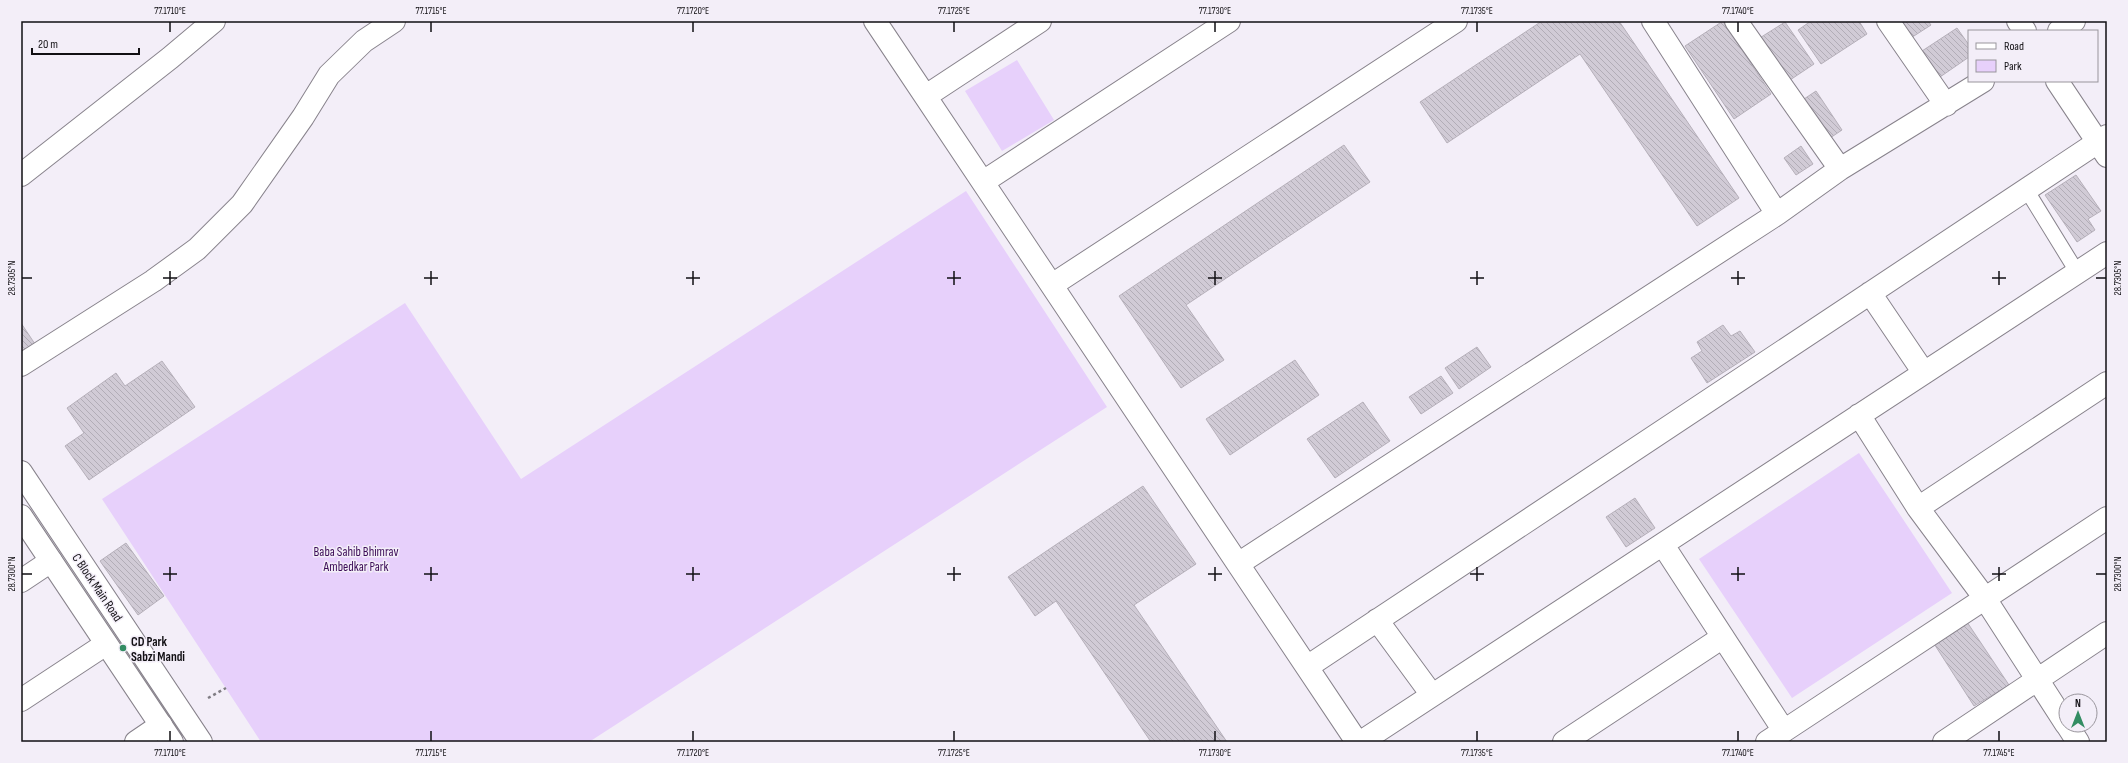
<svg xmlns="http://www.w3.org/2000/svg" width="2128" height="763" viewBox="0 0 2128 763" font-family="'Sofia Sans Condensed',sans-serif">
  <defs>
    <pattern id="building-back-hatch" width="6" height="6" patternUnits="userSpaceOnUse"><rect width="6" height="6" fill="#d1cbd6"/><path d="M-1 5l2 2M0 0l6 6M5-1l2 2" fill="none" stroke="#b2adb7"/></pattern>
  </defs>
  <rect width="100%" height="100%" fill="#f3eef8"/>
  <!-- green -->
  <path fill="#e7d0fb" d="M1017,60l37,60 -52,31 -37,-60z
    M966,191l141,216 -518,335h-328l-159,-243 303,-196 116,176z
    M1859,453l93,140 -160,105 -93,-139z"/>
  <!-- building -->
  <path fill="url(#building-back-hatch)" stroke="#b6b0ba" d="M1542,21h77l120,177 -42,28 -117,-172 -133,89 -27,-41z
    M1723,21l48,73 -37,25 -49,-73z
    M1811,21h48l8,13 -46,30 -23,-34z
    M1888,21h40l3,4 -28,18z
    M1785,22l29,42 -30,20 -29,-43z
    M1957,28l12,17v12l-29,20 -18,-26z
    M1816,91l26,39 -15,10 -26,-39z
    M1344,145l26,37 -184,123 38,55 -43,28 -62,-92z
    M1801,146l12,18 -17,11 -12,-17z
    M2076,175l25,36 -13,8 7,11 -18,12 -32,-47z
    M21,323l14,21 -14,10z
    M1723,325l8,11 9,-5 15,21 -48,31 -16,-25 11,-7 -5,-9z
    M1477,347l14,20 -32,22 -14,-21z
    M1295,360l24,35 -89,60 -24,-36z
    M162,361l33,46 -106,73 -24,-34 19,-13 -17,-25 49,-35 9,13z
    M1441,376l12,17 -32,21 -12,-17z
    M1363,402l27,39 -55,37 -28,-39z
    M1143,486l53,78 -62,41 93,137h-76l-95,-141 -21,15 -27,-39z
    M1635,498l20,30 -29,19 -20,-30z
    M126,543l38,53 -26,19 -38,-54z
    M1965,619l44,66 -35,21 -43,-67z"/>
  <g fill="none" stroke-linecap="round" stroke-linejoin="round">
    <!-- service casing -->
    <g stroke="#88838c" stroke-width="16">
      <path id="service" d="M2026,189l51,83"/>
    </g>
    <!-- minor casing -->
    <g stroke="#88838c" stroke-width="24">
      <path id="minor" d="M875,21l482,721
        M1653,21l124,193
        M1736,21l104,148
        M1888,21l58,84
        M2018,21l7,10
        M2059,31l15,-10
        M2057,81l50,75
        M926,96l114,-75
        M21,175l149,-117 44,-37
        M983,182l246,-161
        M1052,285l404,-264
        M1870,293l54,80
        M21,365l132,-84 44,-32 45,-45 61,-87 26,-42 35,-34 30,-20
        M1859,415l59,93 66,89 82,127
        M1918,508l189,-125
        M1663,545l121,186
        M1238,564l539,-350 63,-45 143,-88
        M21,581l30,-20
        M1377,620l55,75
        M1307,667l800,-531
        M21,700l85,-56
        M2067,725l11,17
        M136,742l25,-17
        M1361,742l746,-489
        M1564,742l159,-105
        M1767,742l340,-224
        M1944,742l163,-109"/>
    </g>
    <!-- tertiary casing -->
    <g stroke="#88838c" stroke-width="24">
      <path id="tertiary" d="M21,472l180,270
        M21,516l151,226"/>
    </g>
    <!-- path -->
    <path stroke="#7f7c83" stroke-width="2.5" stroke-dasharray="3 3" stroke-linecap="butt" d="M208,698l18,-10"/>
    <!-- service -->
    <use href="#service" stroke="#fff" stroke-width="14"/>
    <!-- minor -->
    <use href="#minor" stroke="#fff" stroke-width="22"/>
    <!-- tertiary -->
    <use href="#tertiary" stroke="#fff" stroke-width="22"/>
  </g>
  <!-- ticks -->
  <path fill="none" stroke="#110f13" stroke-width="1.5" d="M170,22v10M431,22v10M693,22v10M954,22v10M1215,22v10M1477,22v10M1738,22v10M170,271v14M431,271v14M693,271v14M954,271v14M1215,271v14M1477,271v14M1738,271v14M1999,271v14M22,278h10M163,278h14M424,278h14M686,278h14M947,278h14M1208,278h14M1470,278h14M1731,278h14M1992,278h14M2096,278h10M170,567v14M431,567v14M693,567v14M954,567v14M1215,567v14M1477,567v14M1738,567v14M1999,567v14M22,574h10M163,574h14M424,574h14M686,574h14M947,574h14M1208,574h14M1470,574h14M1731,574h14M1992,574h14M2096,574h10M170,731v10M431,731v10M693,731v10M954,731v10M1215,731v10M1477,731v10M1738,731v10M1999,731v10"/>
  <!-- markers -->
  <circle fill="#338d63" stroke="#f3eef8" stroke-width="1.5" cx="123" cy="648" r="4"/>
  <g text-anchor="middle" stroke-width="3" stroke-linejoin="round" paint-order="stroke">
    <!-- park labels -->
    <g font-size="13" fill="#3b0b56" stroke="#f3eef8">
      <text x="356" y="556">Baba Sahib Bhimrav<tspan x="356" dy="15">Ambedkar Park</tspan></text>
    </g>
    <!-- street labels -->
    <g font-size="13" fill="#110f13" stroke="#f3eef8">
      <text transform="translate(98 587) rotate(56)" y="5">C Block Main Road</text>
    </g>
    <!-- poi labels -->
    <g font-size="13" font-weight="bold" fill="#110f13" stroke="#f3eef8" text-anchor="start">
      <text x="131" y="646">CD Park<tspan x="131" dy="15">Sabzi Mandi</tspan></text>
    </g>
  </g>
  <!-- border -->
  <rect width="2128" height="763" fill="none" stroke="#f3eef8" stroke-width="44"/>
  <!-- legend -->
  <rect x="1968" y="30" width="130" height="52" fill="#f3eef8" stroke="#99959c"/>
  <rect x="1976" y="43" width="20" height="6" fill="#ffffff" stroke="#99959c"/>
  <text x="2004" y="50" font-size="12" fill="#110f13">Road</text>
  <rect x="1976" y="60" width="20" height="12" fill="#e7d0fb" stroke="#99959c"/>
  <text x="2004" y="70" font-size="12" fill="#110f13">Park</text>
  <!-- north arrow -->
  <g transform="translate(2078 713)"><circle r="19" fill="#f3eef8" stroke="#99959c"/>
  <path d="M0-3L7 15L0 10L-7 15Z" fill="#338d63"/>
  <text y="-6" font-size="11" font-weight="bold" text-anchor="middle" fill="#110f13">N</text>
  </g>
  <!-- scale -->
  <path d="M32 48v6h107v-6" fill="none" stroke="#110f13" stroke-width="2"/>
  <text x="38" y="48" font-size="12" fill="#110f13" stroke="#f3eef8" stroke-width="3" paint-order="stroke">20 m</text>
  <rect x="22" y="22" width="2084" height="719" fill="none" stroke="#110f13" stroke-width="1.5"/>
  <g font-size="10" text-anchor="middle" fill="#110f13">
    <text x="170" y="14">77.1710°E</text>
    <text x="431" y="14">77.1715°E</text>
    <text x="693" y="14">77.1720°E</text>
    <text x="954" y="14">77.1725°E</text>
    <text x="1215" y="14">77.1730°E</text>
    <text x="1477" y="14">77.1735°E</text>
    <text x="1738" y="14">77.1740°E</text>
    <text transform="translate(11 278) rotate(-90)" y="4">28.7305°N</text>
    <text transform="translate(2117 278) rotate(-90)" y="4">28.7305°N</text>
    <text transform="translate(11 574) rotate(-90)" y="4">28.7300°N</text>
    <text transform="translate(2117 574) rotate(-90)" y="4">28.7300°N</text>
    <text x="170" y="756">77.1710°E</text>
    <text x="431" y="756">77.1715°E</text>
    <text x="693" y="756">77.1720°E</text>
    <text x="954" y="756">77.1725°E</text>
    <text x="1215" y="756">77.1730°E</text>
    <text x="1477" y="756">77.1735°E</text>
    <text x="1738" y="756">77.1740°E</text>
    <text x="1999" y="756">77.1745°E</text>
  </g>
</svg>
